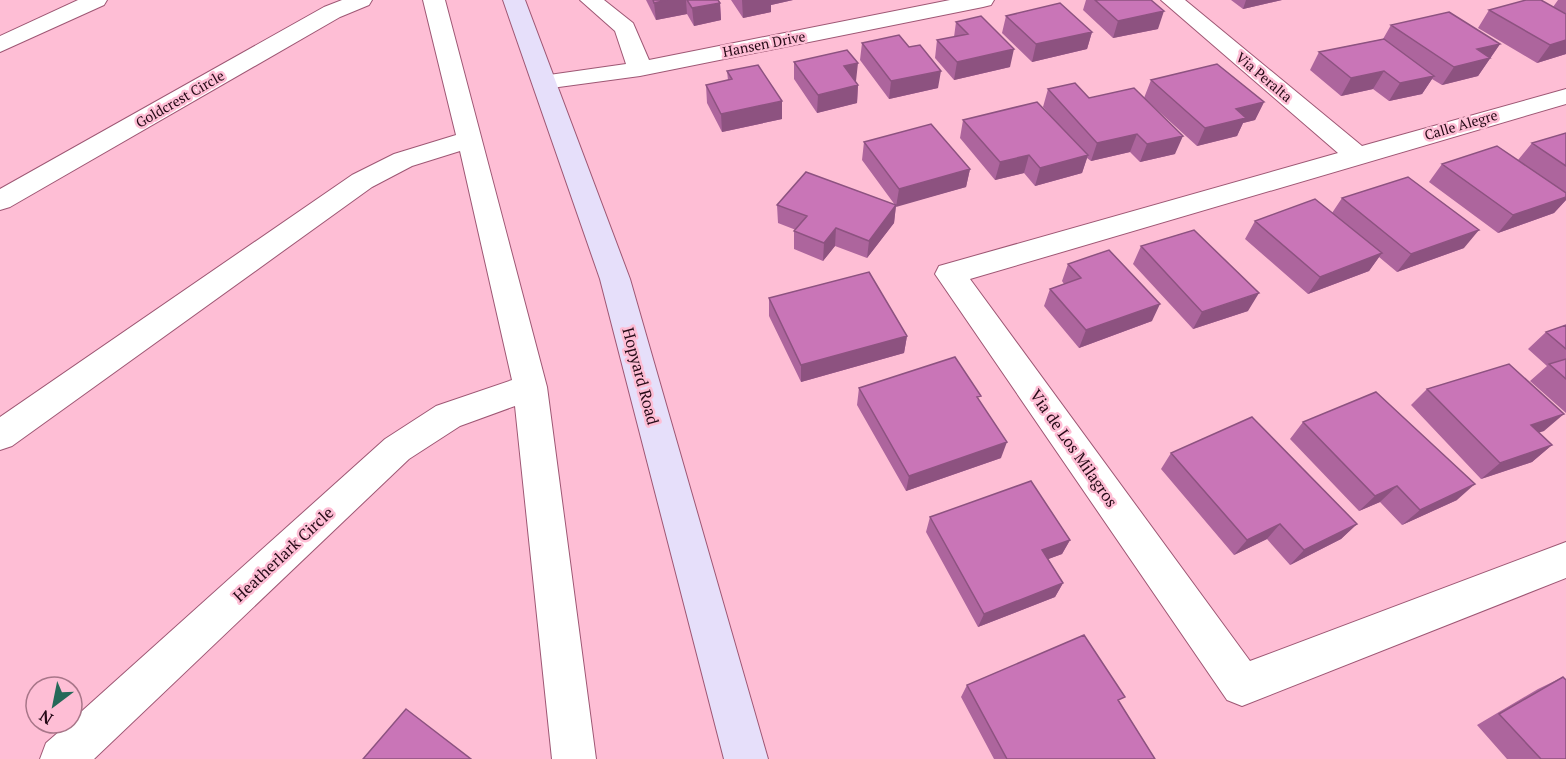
<svg xmlns="http://www.w3.org/2000/svg" width="1566" height="759" viewBox="0 0 1566 759" font-family="'PT Serif',serif">
  <rect width="100%" height="100%" fill="#febed5"/>
  <g fill="none" stroke-linecap="round" stroke-linejoin="round">
    <!-- street casing -->
    <g stroke="#9e5774" stroke-width="2">
      <path id="street" d="M78,0h29l-3,5 -104,47v-16z
        M342,0h30l-3,5 -29,12 -330,190 -10,3v-21l324,-182z
        M423,0h22l102,387 49,372h-44l-37,-353 -55,20 -51,33 -315,300h-54l6,-16 23,-20h3v-3l313,-281 51,-33 76,-26 -52,-229 -48,15 -40,21 -360,259 -12,4v-33l352,-242 42,-21 62,-19z
        M580,0h24l29,23 16,37 301,-60h44l-3,5 -8,2 -343,69 -96,13 -9,-2 -3,-5 3,-5 91,-13 -11,-33z
        M1161,0h24l177,146 204,-57v15l-596,175 280,382 316,-119v36l-324,128 -15,-6 -292,-426 4,-8 399,-113z"/>
    </g>
    <!-- secondary casing -->
    <g stroke="#9e5774" stroke-width="2">
      <path id="secondary" d="M503,0h22l105,279 138,480h-44l-124,-480z"/>
    </g>
    <!-- street -->
    <use href="#street" fill="#fff" fill-rule="evenodd"/>
    <!-- secondary -->
    <use href="#secondary" fill="#e6dffa" fill-rule="evenodd"/>
  </g>
  <!-- wall -->
  <path fill="#ad659d" d="M646,0h72l2,3 1,17 -27,6 -7,-12 -31,6z
    M731,0h62l-22,5v7l-28,6z
    M1086,0h65l7,29 -45,9 -30,-28z
    M1231,0h51l-39,9z
    M1558,0h8v54l-29,9 -59,-35 11,-18 64,-3z
    M1006,16l86,16 -5,17 -55,13 -30,-29z
    M956,22l54,45 -56,13 -19,-22 2,-18 17,-3z
    M1391,25l109,19 -22,32 -36,9 -10,-6 -10,15 -33,7 -16,-12 -32,7 -31,-26 9,-18 64,-13z
    M862,43l76,45 -49,11 -29,-39z
    M794,62l62,19h-1l3,4 -1,18 -40,10 -23,-34z
    M727,71l55,48 -60,13 -15,-29 -1,-18 22,-5z
    M1151,80l113,22 -9,18 -12,3 -6,13 -40,10 -53,-48z
    M1048,89l41,9 86,56 -35,8 -10,-10 -39,9 -4,-3 -5,15 -47,13 -11,-13 -29,7 -35,-42 3,-18 87,-5 -7,-8z
    M1566,133v67l-12,13 -56,20 -69,-51 13,-18 76,-4 14,-17z
    M864,142l106,27 -4,18 -70,19 -2,17 -27,35 -32,-12 -12,15 -29,-12v-18l2,-1 -18,-7 -1,-18h118l-33,-45z
    M1342,198l122,50 -67,24 -18,-15 -10,14 -61,23 -63,-55 10,-18 77,-8z
    M1141,246l107,65 -55,18 -60,-65z
    M1068,264l84,57 -73,27 -35,-42 6,-17 14,-5 -2,-3z
    M769,298l138,38 -3,17 -103,29 -32,-66z
    M1566,325v88l-36,-32 17,-15 -19,-17 18,-17z
    M859,388l142,70 -95,33 -49,-86z
    M1427,389l117,42 -6,1 14,13 -20,17 -51,17 -70,-74z
    M1303,422l154,78 -55,25 -22,-23 -21,9 -69,-72z
    M1171,453l186,71 -16,15 -51,26 -23,-26 -33,16 -73,-86z
    M930,517l140,23 -8,14 -14,5 15,24 -8,14 -77,30 -52,-95z
    M1563,677l3,82h-59l-30,-34 61,-36z
    M967,685l153,18 35,56h-161l-33,-62z"/>
  <!-- shaded-wall -->
  <path fill="#8d5280" d="M667,0h19l1,14 -31,6 -2,-17z
    M742,0h51l-22,5v7l-28,6z
    M1246,0h36l-39,9z
    M720,3l1,17 -27,6 -2,-18z
    M1164,11l-6,18 -45,9 5,-17z
    M1092,32l-5,17 -55,13 4,-18z
    M1566,40v14l-29,9 13,-18z
    M1500,44l-22,32 -36,9 12,-18 23,-18z
    M1014,49l-4,18 -56,13 3,-18z
    M858,63l-2,18 -13,3 1,-18z
    M941,71l-3,17 -49,11 2,-18z
    M1384,71l-11,18 -32,7 10,-18z
    M1434,76l-12,18 -33,7 11,-18z
    M858,85l-1,18 -40,10 1,-18z
    M782,101v18l-60,13 -1,-18z
    M1264,102l-9,18 -12,3 -6,13 -40,10 8,-18 31,-19z
    M1137,134l-7,18 -39,9 6,-18z
    M1183,136l-8,18 -35,8 7,-18z
    M1029,155l-5,18 -29,7 5,-18z
    M1088,155l-6,18 -47,13 5,-18z
    M970,169l-4,18 -70,20 3,-18z
    M1566,197v3l-12,13 -56,20 15,-18z
    M896,205l-2,18 -27,35 2,-17z
    M836,228l-1,18 -12,15 1,-18z
    M1479,230l-15,18 -67,24 14,-18z
    M1382,253l-13,18 -61,23 12,-17z
    M1259,293l-11,18 -55,18 9,-17z
    M1160,304l-8,17 -73,27 7,-18z
    M907,336l-3,17 -103,29v-17z
    M1564,414l-20,17 -32,10 19,-16z
    M1007,442l-6,16 -95,33 3,-15z
    M1552,445l-20,17 -51,17 19,-16z
    M1475,484l-18,16 -55,25 18,-15z
    M1397,486l-17,16 -21,9 16,-15z
    M1280,524l-13,15 -33,16 13,-15z
    M1357,524l-16,15 -51,26 14,-15z
    M1070,540l-8,14 -27,10 7,-14z
    M1063,583l-8,14 -77,30 6,-13z"/>
  <!-- building -->
  <path fill="#c975b7" stroke="#8d5280" stroke-width="1.5" d="M653,0h14l-13,3z
    M687,0h31l2,3 -28,5z
    M1095,0h56l13,11 -46,10z
    M1526,0h15l25,14v26l-16,5 -61,-35z
    M1060,3l32,29 -56,12 -30,-28z
    M1449,12l51,32 -23,5 13,9 -36,9 -63,-42z
    M981,16l33,33 -57,13 -20,-22 31,-6 -12,-12z
    M899,35l10,12 11,-2 21,26 -50,10 -29,-38z
    M1384,39l50,37 -34,7 -16,-12 -33,7 -32,-26z
    M847,50l11,13 -14,3 14,19 -40,10 -24,-33z
    M1217,64l47,38 -28,7 10,9 -41,10 -54,-48z
    M758,65l24,36 -61,13 -15,-29 26,-6 -5,-8z
    M1075,83l14,15 45,-10 49,48 -36,8 -10,-10 -40,9 -49,-54z
    M1037,102l51,53 -48,13 -11,-13 -29,7 -37,-42z
    M931,124l39,45 -71,20 -35,-47z
    M1566,133v33l-34,-23z
    M1497,146l69,47v4l-53,18 -71,-51z
    M806,172l90,33 -27,36 -33,-13 -12,15 -30,-12 13,-15 -30,-11z
    M1408,177l71,53 -68,24 -69,-56z
    M1315,199l67,54 -62,24 -65,-56z
    M1194,230l65,63 -57,19 -61,-66z
    M1109,250l51,54 -74,26 -36,-41 31,-11 -13,-14z
    M869,272l38,64 -106,29 -32,-67z
    M1566,325v24l-20,-17z
    M955,357l26,39 -4,1 30,45 -98,34 -50,-88z
    M1566,359v20l-17,-15z
    M1509,364l55,50 -33,11 21,20 -52,18 -73,-74z
    M1376,392l99,92 -55,26 -23,-24 -22,10 -72,-74z
    M1252,417l105,107 -53,26 -24,-26 -33,16 -76,-87z
    M1031,481l39,59 -28,10 21,33 -79,31 -54,-97z
    M1084,635l41,62 -7,3 37,59h-148l-40,-74z
    M1563,677l3,3v79h-25l-42,-45z
    M406,709l65,50h-108z"/>
  <g text-anchor="middle" stroke-width="5" stroke-linejoin="round" paint-order="stroke">
    <!-- far-street labels -->
    <g font-size="14" fill="#260a17" stroke="#febed5">
      <text transform="translate(764 44) rotate(-11)" y="5">Hansen Drive</text>
      <text transform="translate(1264 77) rotate(40)" y="5">Via Peralta</text>
      <text transform="translate(180 99) rotate(-30)" y="5">Goldcrest Circle</text>
      <text transform="translate(1461 125) rotate(-16)" y="5">Calle Alegre</text>
    </g>
    <!-- street labels -->
    <g font-size="16" fill="#260a17" stroke="#febed5">
      <text transform="translate(641 376) rotate(75)" y="6">Hopyard Road</text>
      <text transform="translate(1074 448) rotate(55)" y="6">Via de Los Milagros</text>
      <text transform="translate(283 554) rotate(-43)" y="6">Heatherlark Circle</text>
    </g>
  </g>
  <!-- north arrow -->
  <g transform="translate(54 705) rotate(212)"><circle r="28" fill="#febed5" stroke="#a87689" stroke-width="1.5"/>
  <path d="M0-4.5L10 22L0 15L-10 22Z" fill="#266959"/>
  <text y="-9" font-size="16" font-weight="bold" text-anchor="middle" fill="#260a17">N</text>
  </g>
</svg>
